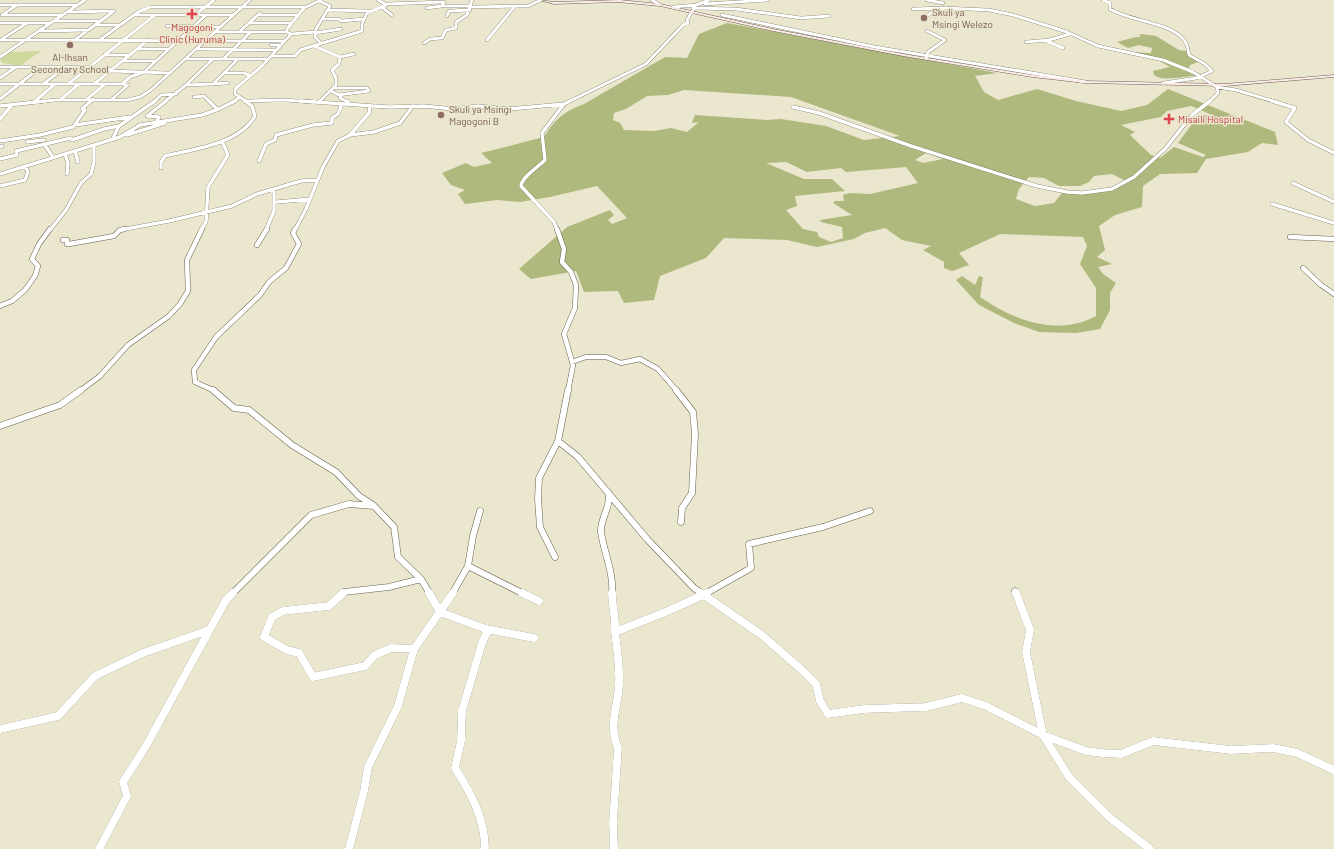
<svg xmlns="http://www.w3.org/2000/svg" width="1334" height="849" viewBox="0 0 1334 849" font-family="Barlow,sans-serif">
  <rect width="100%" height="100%" fill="#ebe6ce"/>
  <!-- green -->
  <path fill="#cfd99e" d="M41,51l-21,15 -17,-3 -3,-3 11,-8z"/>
  <!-- forest -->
  <path fill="#afb97d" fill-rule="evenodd" d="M727,23l270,50 -22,3 9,16 14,8 39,-11 39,12 45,10 26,-6 21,-16 107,43 3,13 -16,-2 -14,9 -42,7 -9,14 -37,1 -17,12 -1,21 -27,8 -16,11 6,24 -8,7 15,7 -14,3 5,7 13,9 -6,10v17l-10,19 -24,4 -37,-1 -25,-9 -35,-18 -23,-25 6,-4 13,9 4,-9 4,1 -3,20c33,23 78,40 116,19v-28l-16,-24 7,-18 -4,-9 -83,-3 -41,19 10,12 -17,6 -8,-3v-6l-21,-12 8,-4 -29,-6 -17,-12 -20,5 -11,6 -37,8 -30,-7 -63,-2 -18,20 -46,18 -6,24 -30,3 -6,-12 -34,1 -8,-21 -45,8 -12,-10 48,-42 43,-17 4,5 -6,5 4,4 15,-6 -30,-32 -47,11 -30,5 -23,-2 -32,4 -7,-10 7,-4 -14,-5 -9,-12 24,-10 8,4 18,-4 -11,-10 63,-16c11,-18 21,-26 40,-33l81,-47 22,1 12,-24zM684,90l107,7 109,39 -36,4 -38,-14 -45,-7 -15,1 -71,-5 -3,8 7,-1 -12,10 -16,-4 -17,3 -30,-1 -4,-7 -7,-3 1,-7 12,-4 21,-13 21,-1zM1191,106l21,9h-14l9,8 -15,1 -14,19 28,12 -3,2 -29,-10 -14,11 -9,-3 -21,-20 5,-3 -14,-7 40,-8 6,-6zM926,153l17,6 -20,4 -8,-3zM786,162l21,10 34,-4 5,4 60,-5 12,16 -48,11 -21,-1 -6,2 1,6h-9l-2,2 19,12 -32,5 1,2 21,5 1,11 -12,4 -12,-5 -2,-5 -14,-3 -17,-19 11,-4 -2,-10 50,-5 -13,-12h-28l-38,-16zM1112,174l16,8c-21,12 -42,12 -66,11l-8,10 -19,3 -19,-7 3,-10 10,-12 15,1 15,8h21l9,-4 5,-6z
    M1141,34l15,2 23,14 8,1 2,6 9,5 -8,3 -2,6 7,5c-11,0 -33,6 -41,-1l-1,-4 17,-4 -16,-9 -24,-6 21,1 1,-5 -13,-3 -11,3 -11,-6 19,-5h5l-2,-2z"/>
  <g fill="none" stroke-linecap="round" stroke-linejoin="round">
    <!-- street-far4 casing -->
    <g stroke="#66614d" stroke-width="3.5">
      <path id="street-far4" d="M378,0l7,4 59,-2 -2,4h27
        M652,0l8,5
        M927,0l16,3
        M1103,0l7,3v6c21,13 64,13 76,34 2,3 2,8 3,12l16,9 7,7 -15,7 -34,5
        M319,1l11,5 -8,13h17l2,2 23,-2
        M705,4l63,-4
        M0,5h17
        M386,5l-3,3 9,7
        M471,7l57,-1 13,-6
        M673,7l23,-2
        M427,8l15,-2
        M693,8l43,1 65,9 28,-2
        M913,9l30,-1
        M328,10l43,1
        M69,12l45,-1
        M2,15l15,-10h61
        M2,15h61
        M135,15h98
        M195,15l19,-15
        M258,15h40
        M722,15l153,32 211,35
        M447,16l2,-5 21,-1
        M922,17l23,-9 44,2 24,5 54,17 31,14 65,14 30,12 24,15 1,6 -9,9
        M55,21h47
        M0,23h51
        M250,23h41
        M95,25h25
        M167,26l54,1
        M41,31l48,-1
        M215,32h72
        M239,32l21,-19
        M315,33l26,-4
        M291,34l24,-2
        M2,39l25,-16
        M76,39l38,-28
        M101,39l37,-27 12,-5h156
        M1,40l283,1
        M487,40l28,-34
        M1046,41l17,7
        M1026,42l23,-2 21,-6
        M321,43l-6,-6 1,-8 6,-10
        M424,43l6,-4 12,-1 4,-8 10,-2v-6l11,-7 5,-15
        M271,45h10
        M314,46l26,11 -1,7 -7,6 4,8v7l-17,17
        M137,49h31
        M197,49l79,1
        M104,55h26
        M271,56h24l5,-6 62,-19v-7l5,-11 17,-7
        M0,57l85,-57
        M340,57l14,-3
        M926,58l2,-6 17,-12 -18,-9
        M186,59h82
        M213,59l-27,26 27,-1 25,-25
        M223,59l28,-27
        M124,61h31
        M0,67h89
        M87,69h25
        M110,71l60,2
        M224,73h20l5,2
        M0,78l16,-11
        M0,84h122l8,-7 14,-5 62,-57
        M43,84l23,-17
        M68,84l87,-69
        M94,84l54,-44
        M213,84l15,-1
        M1217,87l19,3 40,12
        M333,88h34l2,3 -31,4
        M331,91l10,5 -1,2 8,4
        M194,97l10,-1 6,6
        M0,99l41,-32
        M87,99l17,-14
        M60,100l19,-16
        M111,100l17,-15 -6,-1
        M246,101l37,-1 32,2
        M34,102l21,-18
        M36,102l20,-2h71l13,-3 11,-7 99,-90
        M90,102l3,-3
        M154,102l7,-7 15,-1
        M164,102l22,-17
        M233,102l7,-5
        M247,102l-12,-8v-5l28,-24 28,-31 -4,-2v-3l17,-21 17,-8
        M568,102l78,-38 37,-39 5,-2 -1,-3 9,-15 13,-5"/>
    </g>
    <!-- street-far3 casing -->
    <g stroke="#66614d" stroke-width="4">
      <path id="street-far3" d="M209,101l8,8
        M300,101l89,6 35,-1 29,3 25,-3 31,3 55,-5
        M347,101l2,3
        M1272,101l23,7 -9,14 22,18 26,13
        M318,103l2,-2
        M0,106l45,-5
        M793,107l26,6 92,33 126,40 30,6 15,1 30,-4 22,-12 31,-28 27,-34 18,-14
        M0,119l12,-14
        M157,121l2,-4 -12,-1 19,-15
        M75,125l55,-8
        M127,135l38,-12
        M350,135l19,-22 1,-8
        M112,140l7,-14 36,-25
        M0,141l40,-6 33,-8 12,-17 -3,-1 9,-8
        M27,142l17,-2
        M44,144l9,13
        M0,147l2,-1
        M75,151l3,11
        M65,154l3,9 -1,11
        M0,159l17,-4 -1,-4 55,-13 1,2 32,-11 15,-3
        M259,161l7,-17 9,-4 1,-5 37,-10 19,-2v-5l6,-4 3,-7 -1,-3
        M161,168v-6l4,-6c29,-7 74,-12 90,-40l-3,-10 -7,-5
        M0,174l120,-37 20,-12 62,-10 17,-6 16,-8
        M1293,183l41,19
        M0,186l25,-6 3,-8 -3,-6
        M277,202l33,-3
        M1272,204l62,19
        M50,230l16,-20 15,-27 10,-9 3,-12v-17
        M120,230l49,-9 63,-15 25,-12 44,-13 17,-1
        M201,230l5,-8 2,-35 20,-32 -6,-14
        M266,230l8,-19v-22
        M295,230l11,-21 17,-42 15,-26 12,-6 24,-3 26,-9 13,-17
        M557,230l-3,-8 -33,-36c1,-9 17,-19 24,-26l-3,-27 22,-29 6,-3"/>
    </g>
    <!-- street-far2 casing -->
    <g stroke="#66614d" stroke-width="5.5">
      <path id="street-far2" d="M557,229l7,20 -2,13 9,10 5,13 -1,23 -11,26 9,31 -5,26
        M1290,237l44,2
        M63,240h4v4h2l45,-8 6,-6 5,-1
        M257,245l10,-16
        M1303,268l18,17 13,9
        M0,306l12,-5 13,-11 10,-14 3,-10 -6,-7 7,-15 11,-15
        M572,362l14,-5h20l15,6 19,-4 18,10 19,22
        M80,391l20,-15 28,-31 41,-29 11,-12 8,-13 -1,-31 15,-31
        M215,391l-20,-9 -1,-12 22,-33 44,-42 9,-13 17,-14 13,-24 -6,-11 2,-4"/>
    </g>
    <!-- street-far1 casing -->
    <g stroke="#66614d" stroke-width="7">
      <path id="street-far1" d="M213,390l21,18 15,2 43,35 44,27 23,24 14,9
        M568,390l-10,51 20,16 69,82 47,49 9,6
        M676,390l17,22 2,22 -3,59 -10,15 -1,14
        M0,426l60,-21 21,-15
        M608,492c4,14 -8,26 -7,40 3,21 13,41 11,62
        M555,557l-15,-30 -2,-28 1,-21 19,-37
        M468,566l56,28
        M1015,591l1,3
        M232,594l79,-79 38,-11 25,2 20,21 4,30 23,22 9,15
        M342,594l2,-2 45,-5 32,-8
        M452,594l16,-28 5,-30 7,-25
        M705,594l46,-26 -2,-24 74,-17 47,-16"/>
    </g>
    <!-- street casing -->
    <g stroke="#66614d" stroke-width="8">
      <path id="street" d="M343,593l-14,13 -46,5 -11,6 -8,20 23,13 12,3 14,24 52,-11 10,-11 16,-7 23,1
        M429,593l11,19 46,17 48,9
        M522,593l17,8
        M612,593c0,13 4,25 3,39
        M701,593l62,43 40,35 13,13 4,17 8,13 36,-5 62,-2 36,-9 24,8 57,29 26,42 40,40 41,32
        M1016,593l14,37 -4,22 17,83 43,16 16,2 19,1 32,-13 78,9 42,-2 24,5 37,17
        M0,729l58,-13 37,-40 48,-23 66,-23
        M99,849l28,-53 -4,-14 23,-36 80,-146 7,-7
        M349,849l15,-58 4,-24 30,-61 16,-57 39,-56
        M485,849c0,-30 -14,-56 -30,-81l6,-27 1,-30 20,-68 6,-13
        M614,849l-1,-27 5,-74c-10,-23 0,-41 1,-64 1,-17 -2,-35 -4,-52l53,-21 39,-18"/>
    </g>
    <!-- secondary casing -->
    <g stroke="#66614d" stroke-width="1">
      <path id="secondary" d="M539,0l15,2 66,-2 40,4 113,25 130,25 129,21 54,6 139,3 109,-9v2l-109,9 -139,-3 -54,-6 -129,-21 -130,-25 -113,-25 -42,-4 -64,2z"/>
    </g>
    <!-- street-far4 -->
    <use href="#street-far4" stroke="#fff" stroke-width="3"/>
    <!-- street-far3 -->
    <use href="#street-far3" stroke="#fff" stroke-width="3.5"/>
    <!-- street-far2 -->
    <use href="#street-far2" stroke="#fff" stroke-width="4.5"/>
    <!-- street-far1 -->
    <use href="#street-far1" stroke="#fff" stroke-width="6"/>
    <!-- street -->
    <use href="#street" stroke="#fff" stroke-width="8"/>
    <!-- secondary -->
    <use href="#secondary" fill="#fceae9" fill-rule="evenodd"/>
  </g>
  <!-- markers -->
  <g fill="#e0444e" stroke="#ebe6ce" stroke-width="1.5">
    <path d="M190 8h4v4h4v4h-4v4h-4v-4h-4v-4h4z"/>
    <path d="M1167 113h4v4h4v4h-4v4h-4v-4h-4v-4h4z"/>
  </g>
  <g fill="#8d6e63" stroke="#ebe6ce" stroke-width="1.5">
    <circle cx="924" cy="18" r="4"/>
    <circle cx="70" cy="45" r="4"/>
    <circle cx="441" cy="115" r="4"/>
  </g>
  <g text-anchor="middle" stroke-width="3" stroke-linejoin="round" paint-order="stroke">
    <!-- far-education labels -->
    <g font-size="10" fill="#785e54" stroke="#ebe6ce" text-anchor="start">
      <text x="932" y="16">Skuli ya<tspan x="932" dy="12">Msingi Welezo</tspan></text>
      <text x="70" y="61" text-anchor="middle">Al-Ihsan<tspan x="70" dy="12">Secondary School</tspan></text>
      <text x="449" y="113">Skuli ya Msingi<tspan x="449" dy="12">Magogoni B</tspan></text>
    </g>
    <!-- far-health labels -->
    <g font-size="10" fill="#be3a42" stroke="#ebe6ce">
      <text x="192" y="31">Magogoni<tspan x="192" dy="12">Clinic (Huruma)</tspan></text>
      <text x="1178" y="123" text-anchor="start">Misaili Hospital</text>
    </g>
  </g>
</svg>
